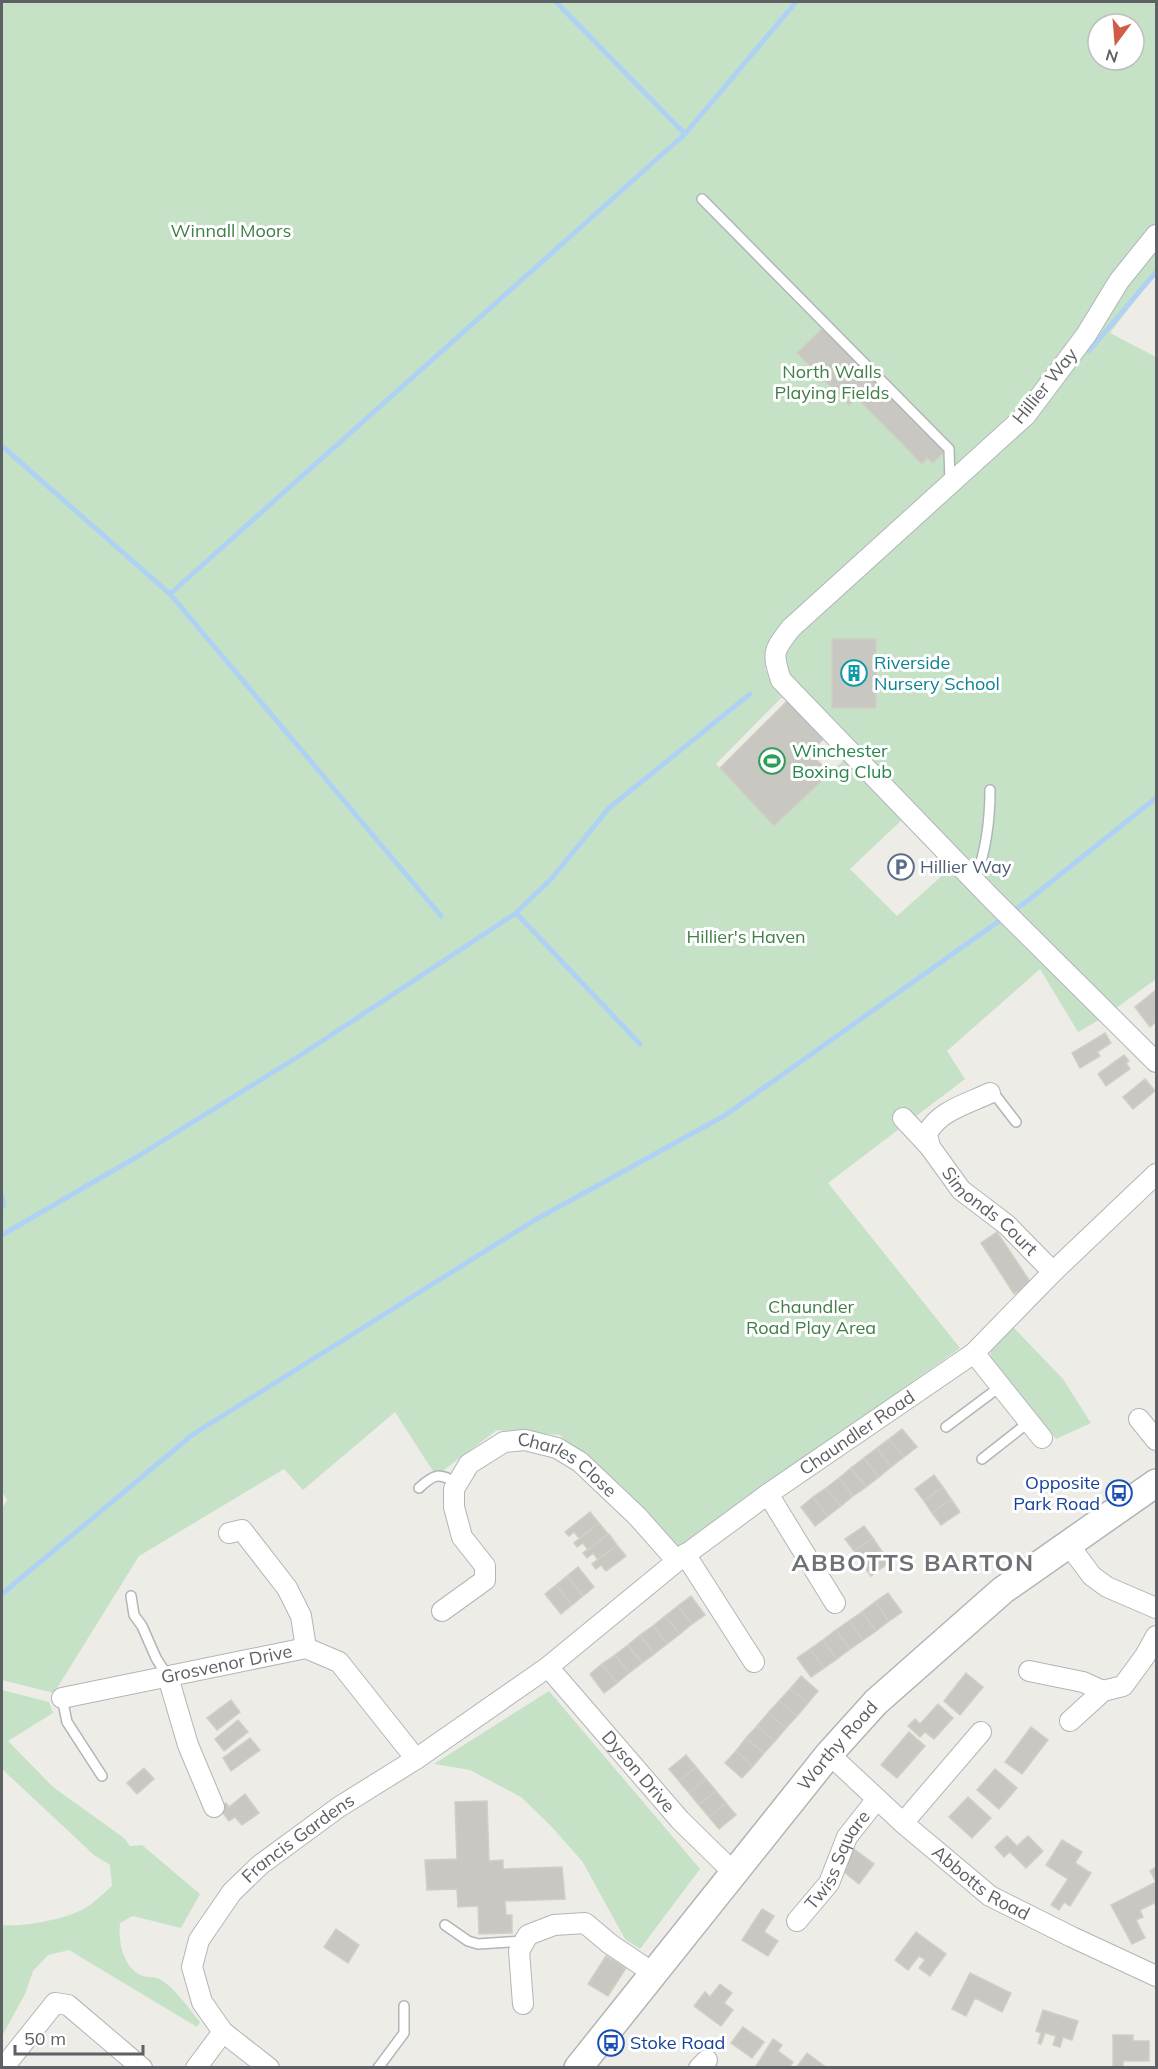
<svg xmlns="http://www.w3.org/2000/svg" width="1158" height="2069" viewBox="0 0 1158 2069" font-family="Mulish,sans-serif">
  <rect width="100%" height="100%" fill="#edece6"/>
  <!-- green -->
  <path fill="#c5e2c7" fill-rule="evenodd" d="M2,2h1154v271l-46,60 46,24v622l-55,40 -23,13 -38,-63 -93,82 18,28 -137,104 132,165 -284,202 -116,-115 -63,-5 -61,46 -41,-64 -92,78 -19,-21 -145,87 -85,137 -52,-13v-171l5,-9 -5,-8zM1098,24h36v36h-36zM774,660l179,206 -56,50 -47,-47 55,-52 -57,-61 -73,70 -59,-62 67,-68 -12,-12 -6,-16z
    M1013,1327l50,52 28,44 -35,16 -66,-80 2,-14z
    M2,1690l47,12 4,11 -45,28 45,46 71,51 6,8 12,-1 58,49 -19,34 -48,-12 -13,7c-2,19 3,45 23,53 6,2 13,0 18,4 16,10 27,28 39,42l-3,5 -128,-77 -21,5 -15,16 -8,23 -23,42v-111c23,2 69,-6 88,-20 8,-6 15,-13 22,-19l-2,-21 -16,-10 -92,-86z
    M549,1691l151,178 -60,80 -15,-10 -43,-78 -32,-36 -29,-28 -51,-27 -36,-6z"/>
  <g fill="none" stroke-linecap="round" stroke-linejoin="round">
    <!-- stream -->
    <path stroke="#afd1f4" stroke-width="5" d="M556,2l129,132
      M1089,351l67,-79
      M2,446l168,148
      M516,913l124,131
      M441,916l-271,-322 515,-460 111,-132
      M2,1197l2,8 -2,2
      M2,1235l138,-80 164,-102 212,-140 36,-35 57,-70 141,-114
      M2,1594l190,-159 341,-214 191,-105 302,-214 130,-104"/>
  </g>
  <!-- building -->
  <path fill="#c9c7c2" stroke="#d1cec5" stroke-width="1.5" d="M824,327l122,123 -13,13 -6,-5 -5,6 -65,-66 -8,7 -52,-52z
    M832,639h44v69h-44z
    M791,697l36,38 -17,18 20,20 -56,53 -54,-58z
    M1156,990v32l-6,5 -15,-20z
    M1105,1033l6,10 -14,9 3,4 -20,12 -8,-15z
    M1124,1055l5,6 -3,2 4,6 -24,17 -8,-12z
    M1145,1079l10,12 -22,18 -10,-12z
    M997,1232l34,51 -17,11 -33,-51z
    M902,1429l15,18 -13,10 -15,-18z
    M889,1439l15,18 -13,10 -14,-19z
    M877,1448l14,19 -12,10 -15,-19z
    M864,1458l15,19 -13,10 -15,-19z
    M851,1468l15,19 -13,9 -14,-18z
    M934,1475l9,12 -19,14 -9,-12z
    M839,1478l14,18 -12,10 -15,-18z
    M943,1487l8,12 -19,14 -8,-12z
    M826,1488l15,18 -13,10 -15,-19z
    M813,1497l15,19 -13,10 -14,-19z
    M951,1499l9,13 -19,13 -9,-12z
    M590,1512l9,11 -20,15 -5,-6 -5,4 -4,-4z
    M599,1523l9,11 -20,16 -5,-7 -6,4 -3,-4z
    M864,1526l9,12 -19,13 -9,-12z
    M609,1534l8,11 -19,15 -5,-7 -6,5 -4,-5z
    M873,1538l8,12 -19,14 -8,-13z
    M617,1545l9,11 -20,15 -5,-6 -5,4 -4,-5z
    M881,1550l9,12 -19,14 -9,-12z
    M578,1567l16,20 -11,9 -16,-20z
    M567,1576l16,20 -11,9 -16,-20z
    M556,1585l16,20 -11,9 -16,-20z
    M888,1593l14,19 -13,9 -14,-19z
    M691,1596l14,19 -13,9 -14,-18z
    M875,1602l14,19 -13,10 -14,-19z
    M678,1606l14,18 -12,10 -15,-18z
    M862,1612l14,19 -13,9 -14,-19z
    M665,1616l15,18 -13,10 -14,-18z
    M849,1621l14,19 -13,9 -14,-19z
    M653,1626l14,18 -13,10 -14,-19z
    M836,1630l14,19 -13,10 -14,-19z
    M640,1635l14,19 -12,9 -14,-18z
    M823,1640l14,19 -13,9 -14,-19z
    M628,1645l14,18 -13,10 -14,-18z
    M810,1649l14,19 -13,9 -14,-19z
    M615,1655l14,18 -12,10 -15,-19z
    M602,1664l15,19 -13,10 -14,-19z
    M966,1673l17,14 -23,28 -16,-14z
    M801,1676l17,15 -10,12 -18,-14z
    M790,1689l18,14 -11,13 -18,-15z
    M231,1700l9,12 -23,18 -10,-12z
    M779,1701l18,15 -11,12 -18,-15z
    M938,1704l15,14 -19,21 -9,-7 -5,5 -12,-11 7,-7 5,5z
    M768,1713l18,15 -11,13 -18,-15z
    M238,1720l10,12 -24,19 -9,-12z
    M757,1726l18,15 -11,12 -18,-15z
    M1031,1727l17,13 -26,34 -17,-12z
    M909,1732l16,14 -28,32 -16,-13z
    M250,1738l10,12 -29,21 -8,-13z
    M746,1738l18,15 -11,13 -17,-15z
    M736,1751l17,15 -11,12 -17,-15z
    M686,1755l10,12 -17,14 -10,-12z
    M696,1767l10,12 -17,14 -10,-12z
    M144,1768l10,11 -17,15 -10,-11z
    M995,1769l22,19 -18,21 -22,-19z
    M706,1779l10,12 -17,14 -10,-12z
    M716,1791l10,12 -17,14 -10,-12z
    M245,1794l14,19 -17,12 -7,-8 -6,4 -10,-13 7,-5 3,4z
    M968,1797l23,21 -19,20 -23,-21z
    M487,1801l2,60 14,-1v9l59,-2 3,32 -60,2 1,14h6v18l-33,1 -1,-28 -20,1 -1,-18 -30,1 -2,-30 32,-1 -2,-57z
    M726,1803l10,12 -17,14 -10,-12z
    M1007,1836l10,10 11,-10 15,15 -17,17 -16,-16 -6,5 -9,-10z
    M1062,1840l20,12 -7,11 16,10 -21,33 -6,-4 -5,8 -8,-5 17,-26 -22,-14z
    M854,1849l20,15 -15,20 -20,-16z
    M1156,1867v39l-2,-3 -14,7 3,7 -7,3 9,18 -13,6 -21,-39 45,-23 -6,-11z
    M762,1909l12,7 -10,16 14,9 -10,15 -26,-16z
    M336,1929l23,16 -11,18 -24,-16z
    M916,1932l30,22 -16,22 -11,-8 6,-8 -6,-4 -11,14 -13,-10z
    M606,1956l20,12 -18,28 -20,-12z
    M970,1973l41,20 -9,19 -27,-14 -9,18 -14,-7z
    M720,1984l12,9 -8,10 9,7 -12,16 -27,-20 11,-14 5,5z
    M1043,2010l35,11 -6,19 -9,-3 -3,10 -7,-2 3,-9 -11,-3 -4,11 -3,-1 3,-10 -5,-2z
    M743,2027l21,15 -12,16 -21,-15z
    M1113,2035h20v6h16v20h-26v7h-10z
    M773,2039l9,6 -4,6 15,11 -4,6h-34z
    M807,2053l20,15h-31z"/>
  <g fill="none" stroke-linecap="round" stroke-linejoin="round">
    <!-- lane casing -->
    <g stroke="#b2b5b8" stroke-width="12">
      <path id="lane" d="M702,199l247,250 1,33
        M975,881c11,-30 15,-59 15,-91
        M990,1093l6,3 20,26
        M946,1427l55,-41
        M982,1459l47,-37
        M419,1488c16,-15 20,-15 38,-5
        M131,1596l3,19 8,11 14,32 12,19
        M62,1698l5,24 35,54
        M445,1925l23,16 10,3 45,-3
        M378,2068l26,-35v-27"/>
    </g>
    <!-- street casing -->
    <g stroke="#b2b5b8" stroke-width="22">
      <g id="street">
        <path d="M1156,235l-37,46 -33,54 -60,80 -235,213c-18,23 -19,25 -10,52l210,218 165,164"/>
        <path id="s1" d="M903,1118l27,29 31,43 46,35 46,47"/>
        <path d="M930,1147l-3,-13c11,-23 40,-30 63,-41"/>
        <path d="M974,1353l68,85"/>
        <path d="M1139,1419l17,21"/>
        <path d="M768,1494l67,109"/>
        <path d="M229,1533l13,-3 45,58 14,28 5,32"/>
        <path d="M1068,1544l24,32 15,11 49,21"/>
        <path d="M685,1554l69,108"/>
        <path id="s2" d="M442,1611l43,-31v-14l-23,-29 -8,-30v-18l15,-25 35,-22 21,-2 32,8 23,14 57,54 40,45"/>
        <path id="s3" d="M548,1667l132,153 53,52"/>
        <path d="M1029,1671l54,11 20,9"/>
        <path d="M168,1677l20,68 26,62"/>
        <path id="s4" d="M62,1698l244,-50 33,14 77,97"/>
        <path d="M1070,1721l33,-30 20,-5 22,-30 11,-20"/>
        <path id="s5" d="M829,1754l74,69 87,73 82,41 84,39"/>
        <path d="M903,1823l78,-91"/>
        <path id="s6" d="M797,1921l32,-38 18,-46 30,-38"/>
        <path d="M523,2004l-4,-53 9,-16 26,-10 31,-2 25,21 43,29"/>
        <path d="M3,2068l52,-65 13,2 74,63"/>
        <path d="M196,2068l27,-36"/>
        <path id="s7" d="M269,2068l-46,-36 -21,-30 -10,-35 7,-27 33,-48 28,-27 79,-58 77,-48 132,-92 129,-106 91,-67 206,-141 79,-81 103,-98"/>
        <path d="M699,2068l8,-8"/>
      </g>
    </g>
    <!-- secondary casing -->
    <g stroke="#b2b4b8" stroke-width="30">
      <g id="secondary">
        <path id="s8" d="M578,2068l251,-314 47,-52 127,-112 153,-107"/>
      </g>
    </g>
    <!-- lane -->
    <use href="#lane" stroke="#fff" stroke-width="9"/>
    <!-- street -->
    <use href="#street" stroke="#fff" stroke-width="20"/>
    <!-- secondary -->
    <use href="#secondary" stroke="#fff" stroke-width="27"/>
  </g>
  <!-- icons -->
  <defs>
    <g id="building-ring" transform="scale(1.35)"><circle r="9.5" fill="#fff" stroke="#0f9aa8" stroke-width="1.5"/><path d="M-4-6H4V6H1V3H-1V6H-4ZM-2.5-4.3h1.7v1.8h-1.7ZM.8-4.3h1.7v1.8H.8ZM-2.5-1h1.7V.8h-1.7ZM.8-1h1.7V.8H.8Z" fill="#0f9aa8"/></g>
    <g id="stadium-ring" transform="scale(1.35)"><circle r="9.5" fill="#fff" stroke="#2e9e5b" stroke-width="1.5"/><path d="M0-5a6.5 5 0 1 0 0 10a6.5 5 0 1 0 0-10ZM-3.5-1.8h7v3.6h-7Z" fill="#2e9e5b"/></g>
    <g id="parking-ring" transform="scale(1.35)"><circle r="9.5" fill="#fff" stroke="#5c6f8a" stroke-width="1.5"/><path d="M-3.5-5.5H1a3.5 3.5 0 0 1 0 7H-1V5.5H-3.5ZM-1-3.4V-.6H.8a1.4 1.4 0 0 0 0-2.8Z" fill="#5c6f8a"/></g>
    <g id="bus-ring" transform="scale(1.35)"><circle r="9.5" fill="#fff" stroke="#1a4fb4" stroke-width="1.5"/><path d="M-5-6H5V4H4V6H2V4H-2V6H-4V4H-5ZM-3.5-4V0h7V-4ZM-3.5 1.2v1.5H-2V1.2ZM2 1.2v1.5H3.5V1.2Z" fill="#1a4fb4"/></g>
  </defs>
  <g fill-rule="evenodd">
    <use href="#building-ring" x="854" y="673"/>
    <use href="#stadium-ring" x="772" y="761"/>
    <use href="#parking-ring" x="901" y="867"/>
    <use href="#bus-ring" x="1119" y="1493"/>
    <use href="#bus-ring" x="611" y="2043"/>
  </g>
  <g text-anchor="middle" stroke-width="6" stroke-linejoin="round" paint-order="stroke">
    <!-- park labels -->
    <g font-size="18" fill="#417f48" stroke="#fff">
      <text x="231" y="237">Winnall Moors</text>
      <text x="832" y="378">North Walls<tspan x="832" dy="21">Playing Fields</tspan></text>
      <text x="746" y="943">Hillier's Haven</text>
      <text x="811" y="1313">Chaundler<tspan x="811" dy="21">Road Play Area</tspan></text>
    </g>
    <!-- street labels -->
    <g font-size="18" fill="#5d6064" stroke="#fff">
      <text transform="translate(1045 386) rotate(-51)" y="6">Hillier Way</text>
      <text dy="6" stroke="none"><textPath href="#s1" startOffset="128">Simonds Court</textPath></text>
      <text dy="6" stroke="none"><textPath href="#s7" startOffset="994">Chaundler Road</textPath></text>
      <text dy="6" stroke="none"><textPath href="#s2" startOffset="294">Charles Close</textPath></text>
      <text dy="6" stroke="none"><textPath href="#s4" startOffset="168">Grosvenor Drive</textPath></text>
      <text dy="6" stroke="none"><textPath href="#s8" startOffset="414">Worthy Road</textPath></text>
      <text dy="6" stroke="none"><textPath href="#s3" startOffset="138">Dyson Drive</textPath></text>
      <text dy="6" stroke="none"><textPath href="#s7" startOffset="303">Francis Gardens</textPath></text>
      <text dy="6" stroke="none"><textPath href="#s6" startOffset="74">Twiss Square</textPath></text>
      <text dy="6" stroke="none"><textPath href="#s5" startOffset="200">Abbotts Road</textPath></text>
    </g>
    <!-- culture labels -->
    <g font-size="18" fill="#0d838f" stroke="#fff" text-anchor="start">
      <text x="874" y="669">Riverside<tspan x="874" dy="21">Nursery School</tspan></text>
    </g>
    <!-- leisure labels -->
    <g font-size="18" fill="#27864d" stroke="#fff" text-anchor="start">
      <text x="792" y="757">Winchester<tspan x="792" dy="21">Boxing Club</tspan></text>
    </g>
    <!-- service labels -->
    <g font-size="18" fill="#4e5e75" stroke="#fff" text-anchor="start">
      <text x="920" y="873">Hillier Way</text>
    </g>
    <!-- transit labels -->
    <g font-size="18" fill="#164399" stroke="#fff" text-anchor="end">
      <text x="1100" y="1489">Opposite<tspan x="1100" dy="21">Park Road</tspan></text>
      <text x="630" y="2049" text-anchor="start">Stoke Road</text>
    </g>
    <!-- district labels -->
    <g font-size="24" font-weight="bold" letter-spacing="1.5" fill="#6e7176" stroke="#fff">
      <text x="913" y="1571">ABBOTTS BARTON</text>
    </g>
  </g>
  <!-- border -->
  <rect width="1158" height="2069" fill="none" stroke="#5d6064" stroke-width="6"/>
  <!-- north arrow -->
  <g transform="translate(1116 42) rotate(196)"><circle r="28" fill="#ffffff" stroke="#bebfc1" stroke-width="1.5"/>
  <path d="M0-4.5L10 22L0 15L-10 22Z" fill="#d25b47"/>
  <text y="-9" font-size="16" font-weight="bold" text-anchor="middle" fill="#5d6064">N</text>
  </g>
  <!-- scale -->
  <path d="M15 2045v9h128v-9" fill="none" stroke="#5d6064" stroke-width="3"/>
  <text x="24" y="2045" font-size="18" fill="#5d6064" stroke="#ffffff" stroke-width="4.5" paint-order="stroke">50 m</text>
</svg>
